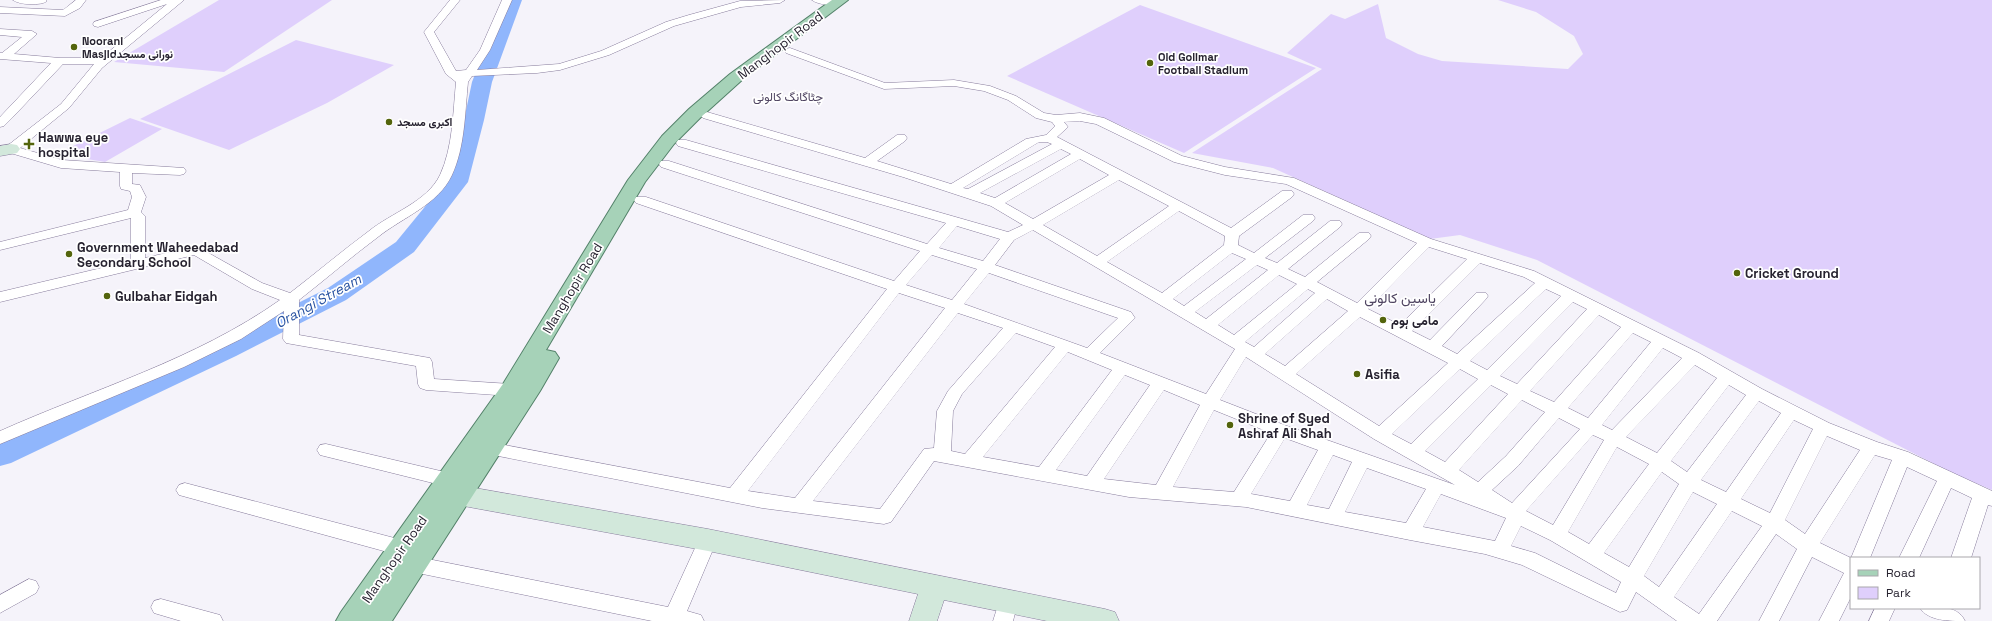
<svg xmlns="http://www.w3.org/2000/svg" width="1992" height="621" viewBox="0 0 1992 621" font-family="'Space Grotesk',Vazirmatn,sans-serif">
  <rect width="100%" height="100%" fill="#f5f3fa"/>
  <!-- green -->
  <path fill="#dfcffc" d="M219,0h113l-108,72 -110,-10z
    M1498,0h494v490l-40,-17 -415,-213 -77,-25 -30,4 -157,-71 -81,-15 130,-84 -35,-16 44,-39 14,5 33,-15 8,34 32,16 24,7 126,8 15,-15 -9,-18 -38,-24z
    M1140,5l176,63 -132,85 -177,-77z
    M296,40l98,25 -67,38 -98,47 -89,-31z
    M130,118l32,11 -57,33 -48,-8z"/>
  <g fill="none" stroke-linecap="round" stroke-linejoin="round">
    <!-- river -->
    <path fill="#90b6fc" fill-rule="evenodd" d="M504,0h18l-30,82 -8,38 -16,62 -54,70 -68,48 -110,56 -225,107 -11,3v-24l216,-98 112,-56 68,-46 50,-61 18,-61 8,-38z"/>
    <!-- street casing -->
    <g stroke="#877c9c" stroke-width="1">
      <path id="street" d="M13,0h33l1,1c-5,5 -29,4 -34,-1z
        M76,0h10l-6,8 -15,8 -65,-3v-6l63,3z
        M161,0h23l-82,68 -33,40 -49,40 42,12 122,8 2,3 -2,3 -4,1 -48,-2v11l8,1 6,12 -5,15 4,4v42l51,-12 66,37 28,10c26,-20 52,-42 79,-62 22,-18 58,-29 71,-56 13,-28 13,-63 16,-93l-10,-8 -22,-42 26,-32h10l-26,32 22,39 10,-1 14,-20 22,-50h10l-22,50 -13,20 82,-6 42,-13 65,-29 23,-7 51,-14 45,-1 -5,3 -39,4 -67,19 -65,29 -49,15 -23,3 -65,3 -4,6c-3,30 -3,65 -16,93 -14,30 -49,42 -74,62 -27,20 -52,42 -79,63v35l125,22 6,1 2,4 2,17 77,5 6,2 2,4 -2,4 -6,2 -85,-6 -6,-2 -2,-4 -2,-18 -130,-23 -3,-4 1,-28 -43,28 -57,28 -184,77v-13c94,-42 195,-71 280,-131l-28,-11 -58,-34 -194,47v-10l131,-31v-43l-131,32v-8l128,-32 4,-13 -2,-6 -9,-2 -1,-3v-14l-59,-4 -54,-16 -2,-3 2,-3 54,-42 33,-40h-31l-51,54 -8,8 -4,1v-10l51,-54 -51,-4v-6h2l20,-16 -22,-2v-6l32,2 5,3 -23,20 46,4h41l66,-54 -69,23 -4,-1 -1,-2 1,-2z
        M812,0h30l1,2c-5,5 -26,3 -31,-2z
        M790,48l95,35 69,-3 36,6 26,10 28,17 12,2 24,-2 24,5 78,38 43,11 69,11 137,61 103,32 165,82 63,36 67,34 48,19 31,10 84,39v15l-4,-1 -17,53h-20l21,-60 -21,-10 -32,70h-20l38,-77 -30,-14 -37,91h-19v39l-12,24h-20l25,-48 -32,-16 -33,64h-20l38,-72 -21,-15 -59,87h-40l-41,-29 -9,18 -7,2 -98,-47 -37,-11 -75,-14 -164,-33 -117,-10 -195,-36 -43,61 -7,2 -122,-16 -279,-55 -3,-5 3,-5 6,-1 241,46 157,-199 -251,-86 -2,-3 2,-3h10l248,84 26,-30 -259,-84 -2,-3 2,-3h8l258,83 19,-21 -268,-77 -2,-3 2,-3h8l322,92 15,-7 -32,-19 -88,-29 -200,-59 -2,-2 2,-2 4,-2 158,46 32,-23h8l2,3 -2,3 -28,20 74,23 75,-45 20,-4 9,-9 -3,-4 -16,-4 -28,-18 -24,-9 -30,-5 -70,3 -98,-36 -1,-2 1,-2zM1080,121l16,3 78,38 51,13 61,9 131,59 -60,60 -40,-21 52,-43 2,-3 -2,-3h-10l-54,44 -17,-8 52,-42 2,-3 -2,-3h-10l-53,42 -12,-5 48,-37 2,-3 -2,-3h-10l-49,38 -16,-8 1,-9 53,-39 2,-3 -2,-3h-10l-51,37 -174,-91 11,-10 -4,-5zM1039,142h8l5,2 -84,45 -5,-1zM1061,149l10,5 -76,44 -15,-5zM1080,159l29,16 -76,44 -28,-16zM1119,180l50,26 -72,50 -54,-31zM1179,211l46,25 -1,9 -62,48 -55,-31zM957,226l43,13 -17,22 -44,-13zM1033,230l202,119 -29,45 -106,-41 35,-35 -4,-6 -136,-47 19,-25zM1429,247l38,12 -67,66 -32,-16zM1232,253l14,6 -62,47 -11,-7zM932,255l45,14 -25,31 -46,-15zM1480,263l44,14 11,6 -78,71 -15,-8 44,-47 2,-3 -2,-3h-10l-46,47 -18,-9zM1257,265l11,5 -62,49 -11,-7zM989,273l129,45 -31,30 -123,-44zM1279,275l18,9 -63,51 -16,-10zM1308,289l7,4 -61,54 -9,-5zM1546,289l15,7 -74,74 -17,-9zM899,293l46,15 -150,190 -47,-7zM1327,299l21,12 -63,55 -20,-12zM1573,302l14,7 -70,75 -17,-8zM958,313l45,15 -55,63 -11,20 -3,37 -10,1 -44,60 -67,-8zM1599,315l22,12 -67,75 -24,-11zM1360,317l88,46 -69,63 -83,-52zM1016,333l39,14 -90,107 -14,-3 2,-40 9,-17zM1633,333l18,9 -63,76 -20,-10zM1663,348l19,10 -70,72 -10,-5zM1068,352l44,18 -73,97 -56,-10zM1246,357l128,82 81,46 -168,-59 -67,-26zM1695,365l22,13 -60,75 -31,-16zM1460,369l18,10 -67,65 -19,-10zM1125,375l25,10 -63,91 -31,-6zM1491,385l17,9 -63,68 -20,-11zM1729,385l17,10 -59,77 -16,-11zM1164,390l36,15 -44,80 -52,-6zM1522,400l23,12 -39,44 -28,26 -19,-12zM1759,401l22,12 -55,79 -25,-12zM1214,410l57,23 -37,59 -61,-5zM1559,418l21,11 -68,74 -20,-13 26,-24zM1794,420l19,9 -43,84 -29,-14zM1593,435l11,5 -51,85 -27,-14zM1827,436l33,14 -55,84 -20,-14zM1285,438l33,12 -28,51 -39,-7zM1617,447l32,17 -60,80 -21,-12zM1333,455l19,7 -23,47 -22,-4zM1875,455l17,5 -41,98 -31,-15zM1367,468l59,21 -20,34 -61,-11zM1662,472l17,12 -50,83 -25,-14zM1693,492l24,12 -58,83 -15,-11zM1441,494l65,24 -11,23 -72,-14zM1732,511l30,15 -63,88 -25,-17zM1521,526l29,14 71,42 -5,11 -81,-40 -24,-7z
        M326,444l123,29 6,2 3,5 -3,5 -6,2 -129,-32 -3,-5 3,-5z
        M185,483l217,57 7,3 2,5 -2,5 -7,3 -223,-61 -3,-5 3,-5z
        M708,532l7,3 2,5 -30,71 14,4 3,6h-52l-239,-49 -7,-2 -3,-6 3,-6 7,-2 255,51 33,-72z
        M29,579l7,2 3,6 -3,6 -36,20v-18z
        M1008,594l7,2 3,6 -5,19h-20l8,-25z
        M161,599l59,16 3,6h-42l-27,-8 -3,-6 3,-6z
        M1875,608h20l-6,13h-20z
        M1920,608c16,0 37,-4 45,13 -16,0 -37,0 -45,-13z"/>
    </g>
    <!-- secondary casing -->
    <g stroke="#877c9c" stroke-width="1">
      <path id="secondary" d="M11,144l6,1 3,4 -3,4 -17,3v-10z
        M458,485l250,44 397,80 10,3 4,9h-72l-103,-21 -7,21h-28l9,-27 -210,-43 -250,-46 -9,-3 -4,-7 4,-7z"/>
    </g>
    <!-- primary casing -->
    <g stroke="#538169" stroke-width="2">
      <path id="primary" d="M832,0h16l-106,80 -41,37 -27,27 -29,38 -99,168 9,2 4,6 -19,33 -148,230h-56l5,-9 162,-228 125,-204 34,-44 27,-27 41,-35z"/>
    </g>
    <!-- street -->
    <use href="#street" fill="#fff" fill-rule="evenodd"/>
    <!-- secondary -->
    <use href="#secondary" fill="#d2e8db" fill-rule="evenodd"/>
    <!-- primary -->
    <use href="#primary" fill="#a6d2b8" fill-rule="evenodd"/>
  </g>
  <!-- markers -->
  <g fill="#53640c" stroke="#fff" stroke-width="1.5">
    <circle cx="74" cy="47" r="4"/>
    <circle cx="1150" cy="63" r="4"/>
    <circle cx="389" cy="122" r="4"/>
    <path d="M27 138h4v4h4v4h-4v4h-4v-4h-4v-4h4z"/>
    <circle cx="69" cy="254" r="4"/>
    <circle cx="1737" cy="273" r="4"/>
    <circle cx="107" cy="296" r="4"/>
    <circle cx="1383" cy="320" r="4"/>
    <circle cx="1357" cy="374" r="4"/>
    <circle cx="1230" cy="425" r="4"/>
  </g>
  <g text-anchor="middle" stroke-width="3.5" stroke-linejoin="round" paint-order="stroke">
    <!-- far-poi labels -->
    <g font-size="11" font-weight="bold" fill="#272330" stroke="#fff" text-anchor="start">
      <text x="82" y="45">Noorani<tspan x="82" dy="13">Masjidنورانی مسجد</tspan></text>
      <text x="1158" y="61">Old Golimar<tspan x="1158" dy="13">Football Stadium</tspan></text>
      <text x="397" y="126">اکبری مسجد</text>
    </g>
    <!-- far-neighbourhood labels -->
    <g font-size="12" fill="#4f4461" stroke="#fff">
      <text x="788" y="101">چٹاگانگ کالونی</text>
    </g>
    <!-- street labels -->
    <g font-size="13" fill="#272330" stroke="#fff">
      <text transform="translate(780 45) rotate(-37)" y="5">Manghopir Road</text>
      <text transform="translate(572 288) rotate(-59)" y="5">Manghopir Road</text>
      <text transform="translate(394 559) rotate(-55)" y="5">Manghopir Road</text>
    </g>
    <!-- poi labels -->
    <g font-size="13" font-weight="bold" fill="#272330" stroke="#fff" text-anchor="start">
      <text x="38" y="142">Hawwa eye<tspan x="38" dy="15">hospital</tspan></text>
      <text x="77" y="252">Government Waheedabad<tspan x="77" dy="15">Secondary School</tspan></text>
      <text x="1745" y="278">Cricket Ground</text>
      <text x="115" y="301">Gulbahar Eidgah</text>
      <text x="1391" y="325">مامی ہوم</text>
      <text x="1365" y="379">Asifia</text>
      <text x="1238" y="423">Shrine of Syed<tspan x="1238" dy="15">Ashraf Ali Shah</tspan></text>
    </g>
    <!-- neighbourhood labels -->
    <g font-size="14" fill="#4f4461" stroke="#fff">
      <text x="1400" y="303">یاسین کالونی</text>
    </g>
    <!-- water labels -->
    <g font-size="14" font-style="italic" fill="#2751a0" stroke="#fff">
      <text transform="translate(318 301) rotate(-29)" y="5">Orangi Stream</text>
    </g>
  </g>
  <!-- legend -->
  <rect x="1850" y="557" width="130" height="52" fill="#ffffff" stroke="#a9a7ac"/>
  <rect x="1858" y="570" width="20" height="6" fill="#a6d2b8" stroke="#a9a7ac"/>
  <text x="1886" y="577" font-size="12" fill="#272330">Road</text>
  <rect x="1858" y="587" width="20" height="12" fill="#dfcffc" stroke="#a9a7ac"/>
  <text x="1886" y="597" font-size="12" fill="#272330">Park</text>
</svg>
